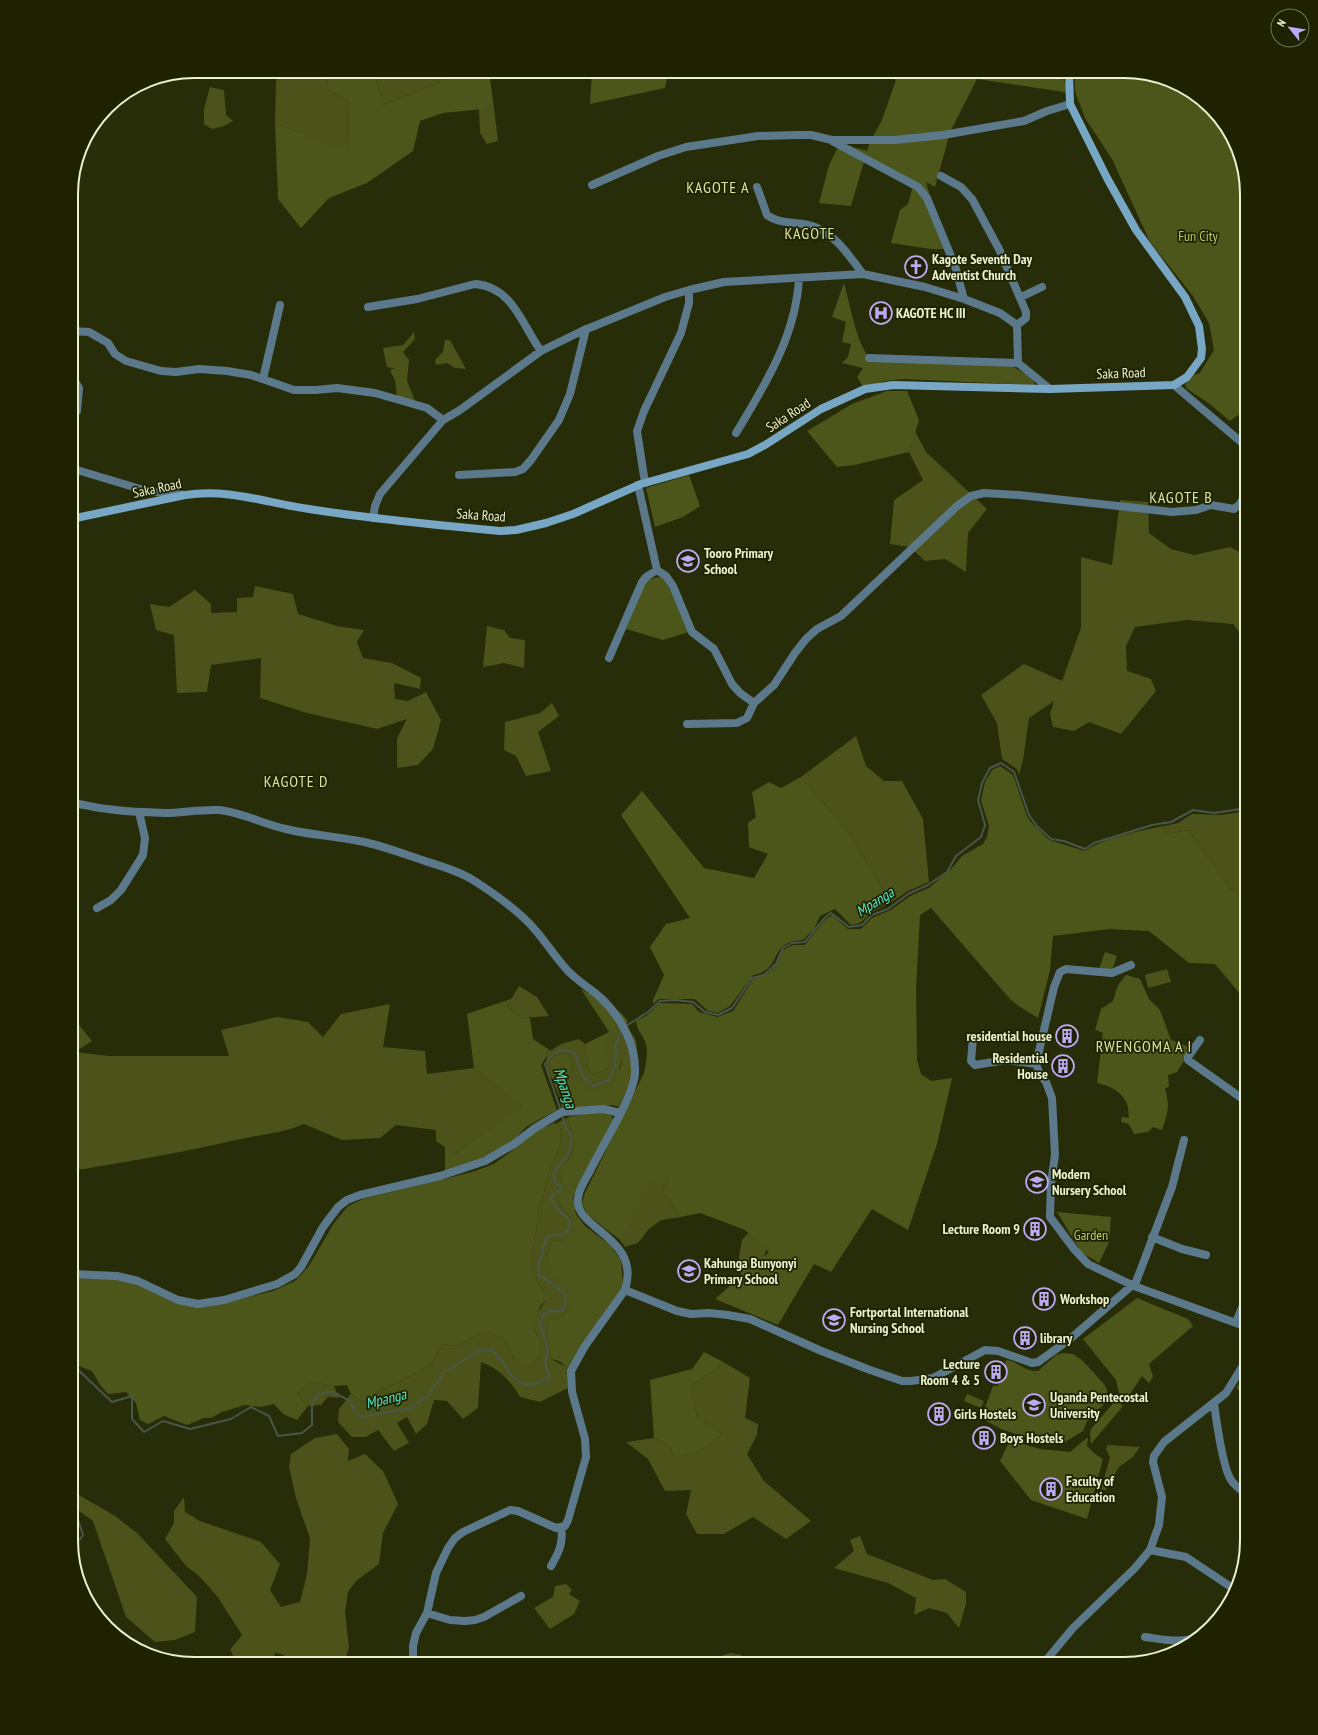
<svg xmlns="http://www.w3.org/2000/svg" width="1318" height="1735" viewBox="0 0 1318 1735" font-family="'PT Sans Narrow',sans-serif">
  <rect width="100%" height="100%" fill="#272c09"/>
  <!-- green -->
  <path fill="#4d561a" d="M328,71h46l9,34 57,-23 1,-11h48l5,37 -51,5 -23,8 -7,30 -46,32 -38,15 -28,30 -23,-29 -3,-76 73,29 1,-51 -22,-12z
    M592,71h76l-3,17 -75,16z
    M873,71h188v3l9,19 -93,-14 -27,53 -15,55 -9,-5 19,67h-14l-40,-6 9,-33 8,-6 6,-21 -50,-21 -13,44 -32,-3 10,-38 11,-22 27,8 3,-9 12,-22 14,-40z
    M1075,71h57l53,16 41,39 17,36 4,32v215l-17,12 -19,-16 -25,-17 -1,-4 9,-9 6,-2 14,-23 -5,-27 -16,-27 -43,-54 -38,-83 -27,-41 -10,-27z
    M844,283c6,20 12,59 25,74l143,9 18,11 5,6 -2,2 -130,-6 -19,2 -20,7 -7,-11 6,-9 -21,-5 6,-6 3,-13 -9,-2 4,-20 -14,-5z
    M887,391h20l12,29 -10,32 -55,13 -17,2 -30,-36 45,-27z
    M689,475l11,31 -17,11 -28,10 -9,-39z
    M663,576l29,55 -29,9 -37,-11 20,-49z
    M1000,766l13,9 14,41 4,6 18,18 36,11c19,-13 57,-21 79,-25l1,6 3,2 20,-4 42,58 17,11v96h-6l-26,-31 -26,-1 -40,-32 -39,-2 -57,7 -3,34 -12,48 -21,-13 -7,-6 -79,-91 -11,7 -4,74 1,71 4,14 10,7 21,-3 -15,66 -29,86 -36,-21 -41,63 -17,-8 -36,61 -63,-26 54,-47 -24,-22 -45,-17 -19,4 -19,-27 7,-11 -34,33 -15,28 -32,-25 -6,-11 2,-9 60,-122c2,-10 5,-22 1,-32 -4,-8 -8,-12 -9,-20l10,-5 14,-13 32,1 7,8 18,5 16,-6 20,-32c19,-5 24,-12 30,-29l10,-5h12c9,-11 15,-23 27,-30l16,14h13l11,-11 19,-8 19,-14 19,-8 23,-20 10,-12 21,-12 4,-7 2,-11 -8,-26 4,-18 7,-12z
    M801,777l52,61 37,65 -18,9 -12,11 -9,2 -16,-16 -15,7 -6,13 -11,11c-36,1 -19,30 -50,35l-23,31 -12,7 -10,-2 -13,-12h-36l-6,5v-4l11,-25 -14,-28 16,-23 24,-6 -69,-103 21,-24 62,77 50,10 14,-24 -19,-7 -1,-24 8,-6 -4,-25 17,-10 12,6z
    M1105,952l12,4 -6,17 -12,-4z
    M1126,975l14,4 9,20 11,11 11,30 21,8 -15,24 -9,3 1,11 -4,3c5,17 3,24 -3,41l-9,-3 -5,5 -14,2 -5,-10 -8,-2 1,-5 7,1c-1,-5 0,-12 -3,-16 -5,-11 -18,-17 -29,-19l6,-50 -8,-3 6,-21 12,-8 5,-16z
    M581,989c12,7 41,19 47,33l-8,7h-3l-11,41 -13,4 -5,-5 -3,-25 24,-12z
    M511,999l-4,7 16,12h7l3,21 18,12 -4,2v3l-6,9 16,45 -31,17 -17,18 -17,12 -47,16v-26l10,7 67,-48 -48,-38 -7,-54z
    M628,1028c2,4 7,9 8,13 4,23 -7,45 -17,66l-6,-2 -51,4 -3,-13 2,-9 -12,-25 4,-6 14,-3 4,7 1,19 48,-10 3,-13 11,-11z
    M601,1112l10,2 2,6 -40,77 3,17 9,12 25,19 11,15 2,25 -6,12 -44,68 -5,23 -2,-21 -7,-6 -8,-2 -5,-29 2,-10 18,-4 -20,-50 2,-14 4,-11 12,-1 9,-19 -13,-15 -4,-11 5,-13 2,-16 7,-8 4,-11 -1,-13 -6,-16 4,-2z
    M554,1123l7,6 -1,16 -14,35 -3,20 -6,10 2,5 -7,39 1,23 13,16v7l-6,7 -7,23 9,10 -2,15 -7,10 -9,3 -11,-9c-2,-19 -17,-29 -36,-24 -7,2 -12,8 -19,10 -5,2 -11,-1 -16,-1l-10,20 -37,20 -17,7 -15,12 -12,-9 -4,-9 -13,1 -24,-4 -13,12 11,12 -11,14 -14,-6 -9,-10 -13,3 -16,-2 -23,7 -11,6h-7l-17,7 -23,-9 -16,8 -8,-4 -4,-17 -10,-11 -18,2 -8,-9 -8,-14 -18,-7 -3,1v-90l58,4 65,25 33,-2 46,-11 22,-10 14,-15 25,-43 14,-17 15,-7 109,-27 22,-8 19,-14 16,-16z
    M1057,1212l54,5 -2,25 -10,21 -18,-11z
    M1137,1298l51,21 5,7 -44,38 4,13 -4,6 -7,-7 -15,23 -8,-6 -3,-13 -33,-41z
    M704,1352l21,11 -34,23 6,31 25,17 -17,15 -31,9 -4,-11 -16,-9 -4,-58 42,-11z
    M1063,1353l10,1 9,6 22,24 3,6 -1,12 -19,19 -4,10 -18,11h-25l-39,-13 -20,-11 12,-32h5l8,-26c12,1 19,12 32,11l18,-16z
    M1243,1381l4,4v7l-4,3 -7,-8z
    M967,1394l17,7 -3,7 -17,-7z
    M1116,1400l7,6 -32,38 -1,-10 1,-5z
    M1088,1437l-1,9 8,8 8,5 -16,60 -56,-19 -31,-39 10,-21 30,9 30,3z"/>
  <!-- forest -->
  <path fill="#4b531a" d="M283,71h45l-1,18 22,12 -1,52 -73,-30 1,-42z
    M374,71h67l-1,11 -57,23z
    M210,87l14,3 2,25 7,6 -9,5 -12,3 -8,-5v-15z
    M494,108l4,33 -11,3 -7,-11 -1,-24z
    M414,332l1,7 -12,13 6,8 -2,21 9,22 -19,-6 -2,-17 -5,-9 4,-3 -7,-1 -4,-19 20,-3z
    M445,340h5l16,29 -11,-1 -8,-5 -11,2 -1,-5 8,-8z
    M915,431l11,21 61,57 -19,24 -2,39 -21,-13 -20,2 -15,-14 -20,-3 4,-44 29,-20 -14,-28z
    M1120,500l28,2 1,31 22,16 23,6 36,-8 17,9v19l-7,30 7,13v24l-14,-18 -46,-4 -52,7 -9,19 1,25 24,8 5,12 -35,43 -32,-12 -15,9 -21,-4 -3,-13 4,-13 -25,17 -6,42 -4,15 -2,-6 -15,-10 -5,-36 -16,-28 43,-31 38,17 19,-53v-71l31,8z
    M255,586l38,8 5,20 39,12 27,4 -7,12 6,16 29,5 29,15 -1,11 -26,-6 1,16 13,2 18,-9 15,28 -8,29 -15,16 -21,3v-30l10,-19 -30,10 -70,-16 -47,-15 1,-40 -50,7 -4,27 -30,1 -3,-58 -18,-5 -6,-26 19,3 26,-17 16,14v9l26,-1v-14l16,-1z
    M487,626l17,4 6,8 15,2 -1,28 -20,-5 -21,4z
    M552,703l7,13 -21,16 13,39 -25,5 -10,-20 -12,-6 1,-28 35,-9z
    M856,736l10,30 18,15h18l21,38 6,63 -21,9 -18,12 -37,-65 -52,-61z
    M1247,811v88l-17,-11 -42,-58 -20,4 -3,-2 -1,-6 14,-3 14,-9 29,1z
    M1167,969l4,13 -23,6 -3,-13z
    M519,986l18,11 12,19 -26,2 -16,-12z
    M390,1004l-7,43 42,4 2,23 47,-6 49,38 -68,48 -19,-13v-11l-40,-5 -16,13 -38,2 -38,-16c-20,9 -41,10 -63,15 -52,12 -104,21 -157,30h-13v-147l4,-2 17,21 -17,11 34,4h120l-8,-26 56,-13 31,5 15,15 18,-23z
    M617,1028l9,3 8,14 -11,11 -9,29 -9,4 -17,1 -16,-12 -1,-18 -4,-7 -14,3 -4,6c8,10 12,22 10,34l-12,-29v-14l14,-9 18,-5 6,5 3,25 5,5 13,-4 2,-11 -3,-8 4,-19z
    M567,1118l6,16 1,13 -4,11 -7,8 -2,16 -5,13 4,11 13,15v10l-9,9 -12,1 -4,11 -2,14c14,13 19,24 25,42l-5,8 -18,4 -2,10 5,29 15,8 2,21 -28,14 -20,-5c-8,-15 -22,-29 -39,-35l-3,46 -15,11 -16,-18 -13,-1 -7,24 -11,10 -9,-17 -10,6 12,20 -15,8 -16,-21 -12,7h-14l-14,-15 1,-13 12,-15 12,9 15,-12 17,-7 37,-20 10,-20c5,0 11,3 16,1 7,-2 12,-8 19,-10 19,-5 34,5 36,24l11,9 9,-3 7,-10 2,-15 -9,-10 1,-11 12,-19v-7l-13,-16 -1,-23 7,-39 -2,-5 6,-10 3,-20 14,-35 1,-16 -6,-5z
    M667,1174l2,5 -7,11 19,27 -20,3 -12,9 -11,14 -13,4 -5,-7 28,-58z
    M748,1233l19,14 -10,30 -14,4 -5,-19 4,-22z
    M725,1363l25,15 -5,40 13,6 -1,11 -10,19 17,27 47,40 -25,18 -33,-22 -29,17h-27l-11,-20 5,-24 -26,1 -17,-32 -22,-17 28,-4 16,9 4,11 31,-9 17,-15 -25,-17 -6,-31z
    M310,1382l24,4 5,12 -11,-1 -7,8 -13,1 -11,-12z
    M337,1434l12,15 -1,12 17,-7 18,17 15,33 -15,29 -4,31 -23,17 -8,11 -3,20 4,35 -5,17h-60v-9l-9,-2 -2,11h-35l-8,-14 12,-15 -25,-39 -18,-20 -13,-10 -21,-27 9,-16v-12l10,-14 1,15 15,9 61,21 19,22 -10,26 11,17 19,-5 7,-28 3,-36 -14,-40 -7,-31 2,-13 24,-16z
    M1108,1445l32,2 -7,10 -14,10 -13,23h-5l9,-33 -4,-8z
    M79,1495l36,21 22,17 60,64 -2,35 -20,8 -20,2 -29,-25 -33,-96 -14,-10 -2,-13z
    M860,1536l7,18 66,26 12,-1 21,13v12l-7,24 -12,-15 -18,-5 -15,7 2,-17 -28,-15 -54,-15 20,-17 -4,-11z
    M566,1584l6,6 -3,4 11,7 -6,13 -24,15 -16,-21 19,-11 2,-11z
    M730,1653l11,2 2,9h-37l4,-4z"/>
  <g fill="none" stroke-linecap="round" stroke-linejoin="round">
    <!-- stream -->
    <path stroke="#4a5649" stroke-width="2" d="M626,1026l22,-14 12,-11 16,-1 17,2 12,10 13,3 14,-7 20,-30 12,-3 12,-11 7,-16 9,-5 13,-1c9,-10 15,-22 26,-29l18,14 13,-2 10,-10 16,-6 20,-15 20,-9 19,-13 9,-16 25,-19 4,-12 -7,-25 4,-17 8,-15 11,-5 13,9 15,43 8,11 14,13 13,2 21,8 9,-6 58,-18 19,-3 22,-12 21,3 33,-5
      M561,1111l-16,-47c9,-14 14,-16 30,-11l8,24 11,9 15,-6 6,-15 1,-20 5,-14
      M71,1367l3,-1 38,36 20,-6v23l12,13 19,-11 27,8 41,-10 20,-12 18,9 9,20 24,-3 10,-8v-22l8,-9 13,-2 17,9 5,11 7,5 48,-9 18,-12 16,-24 37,-22 12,1 8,9 10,15 9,8 14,2 15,-7 -4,-16 3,-11 -2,-11 -6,-14 3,-12 7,-3h12l3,-7v-10c-8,-8 -18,-12 -26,-19l-1,-8 9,-31 18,-2 6,-8 -3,-8 -11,-9 -7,-11 12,-11 -7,-4 -2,-9 17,-23 2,-15 -6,-8 -4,-13
      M71,1498l12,37 -11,15"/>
    <!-- street -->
    <path stroke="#5c798c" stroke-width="8" d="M832,141l86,46 9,11 28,68 9,33
      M941,176l20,11 11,12 27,50 27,63v6l-9,7
      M592,185l66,-29 28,-9 72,-11 38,-1h15l21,5h63l48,-5 81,-14 23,-10 23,-7
      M757,187l10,28c13,10 33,6 48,12 22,9 34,29 48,47
      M1021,297l21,-10
      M368,307l49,-8 58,-15c38,3 47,41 66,67
      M71,331l18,1 19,11 7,11 11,7 35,10 15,1 23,-3 28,2 24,4 43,15h22l21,-2 38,5 52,15 16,12
      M869,358l149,5
      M71,375l8,13 -2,23
      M263,379l17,-74
      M1174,385l73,62
      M736,433c29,-48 60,-97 63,-155
      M77,470l70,21 38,4
      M459,475l56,-3 8,-3 8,-9 28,-40 11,-26 16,-65
      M645,483l-8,-52 7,-20 37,-78 8,-30v-13
      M638,485l19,85
      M373,518l2,-12 5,-12 63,-74 17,-10 81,-59 41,-20 83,-34 24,-7 35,-8 139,-8 62,13 39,12 36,14 17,12 1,38 32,26
      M657,570l9,6 7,10 19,46 22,17 18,35 8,9 14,10
      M609,658l33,-76 4,-5 11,-7
      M687,724l50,-1 10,-5 7,-15 20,-18 21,-32 11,-14 11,-10 24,-13 116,-110 14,-10 13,-3 35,2 153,17 24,-2 15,-5 23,4 6,-5 7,-13
      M71,803c12,1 24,5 37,6 18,3 37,3 55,4 19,0 37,-4 56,-3 22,2 44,14 67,19 24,6 49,7 73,12 23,4 44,13 66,20 16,5 34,10 48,19 22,14 47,31 64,52 11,13 20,28 32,40 10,10 22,17 32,26 20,19 35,47 34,74 0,23 -35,77 -46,101 -4,7 -10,16 -11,25 -5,31 64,39 47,92l52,21 14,3 18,-1 19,2 22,4 69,31 51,20 32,11h9l22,-3 52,-28 13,1 34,12 6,-1 32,-23 66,-57 36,-95 12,-47
      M97,908l14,-8 10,-10 22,-35 2,-17 -6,-26
      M1131,965l-19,8 -46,-4 -6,3 -6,15 -18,77 4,11 6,7 6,16 3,57 -4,28 -1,34 24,32 14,15 46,22 113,41
      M973,1038l-2,23 4,4 31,-5 30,4
      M1200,1040l-12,17v3l59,42
      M1152,1237l30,12 24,6
      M71,1274l46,2 21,5 40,19 20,4 26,-4 53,-16 18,-10 6,-7 22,-40 15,-20 9,-7 13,-5 80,-19 45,-15 29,-17 21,-16 27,-16 42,-3 16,4
      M1236,1322l11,-26
      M1214,1403c2,15 9,65 17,77 3,5 11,11 16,15
      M1150,1550l36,7 48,32
      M551,1566c7,-12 13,-23 10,-38
      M427,1613l23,7 15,1 10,-1 9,-3 37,-21
      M1145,1637c17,2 36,7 53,0
      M413,1664v-18l3,-13 11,-20 9,-40 12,-25 7,-10 8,-6 47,-22 8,1 38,17 9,-2 3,-6 18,-63 -1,-18 -13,-47 -1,-21 14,-25 40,-56
      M1043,1664l30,-36 62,-60 15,-18 9,-25 3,-28 -9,-35 1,-6 10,-14 62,-49 21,-34"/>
    <!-- secondary -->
    <path stroke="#77a7c5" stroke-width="8" d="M71,519l114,-24c43,-7 82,8 124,14 63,10 127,16 191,22l16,-1 30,-7 27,-9 68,-30 107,-30 17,-9 56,-36 44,-20 28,-4 157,4 124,-4 13,-8 14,-19 1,-9 -3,-23 -14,-29 -49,-67 -29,-52 -37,-74 -1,-33"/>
  </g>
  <!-- icons -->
  <defs>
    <g id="church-ring" transform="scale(1.15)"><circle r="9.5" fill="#1e2201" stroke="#bea9f5" stroke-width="1.5"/><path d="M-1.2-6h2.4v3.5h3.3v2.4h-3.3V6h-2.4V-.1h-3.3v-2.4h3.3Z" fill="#bea9f5"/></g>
    <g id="hospital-ring" transform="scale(1.15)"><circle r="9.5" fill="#1e2201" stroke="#bea9f5" stroke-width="1.5"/><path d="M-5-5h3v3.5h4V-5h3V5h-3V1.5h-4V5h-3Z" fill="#bea9f5"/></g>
    <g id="school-ring" transform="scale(1.15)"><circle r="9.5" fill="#1e2201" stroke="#bea9f5" stroke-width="1.5"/><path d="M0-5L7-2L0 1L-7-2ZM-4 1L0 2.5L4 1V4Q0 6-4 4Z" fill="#bea9f5"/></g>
    <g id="building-ring" transform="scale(1.15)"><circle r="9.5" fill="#1e2201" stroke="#bea9f5" stroke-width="1.5"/><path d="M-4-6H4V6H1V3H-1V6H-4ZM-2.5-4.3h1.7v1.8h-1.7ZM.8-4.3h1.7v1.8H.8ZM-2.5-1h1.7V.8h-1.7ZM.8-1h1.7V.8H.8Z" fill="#bea9f5"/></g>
    <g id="university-ring" transform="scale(1.15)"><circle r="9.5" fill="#1e2201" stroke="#bea9f5" stroke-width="1.5"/><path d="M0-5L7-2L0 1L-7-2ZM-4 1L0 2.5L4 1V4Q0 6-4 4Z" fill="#bea9f5"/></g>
  </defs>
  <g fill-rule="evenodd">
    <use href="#church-ring" x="916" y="267"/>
    <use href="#hospital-ring" x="881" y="313"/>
    <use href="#school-ring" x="688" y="561"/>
    <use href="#building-ring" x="1067" y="1036"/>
    <use href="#building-ring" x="1063" y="1066"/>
    <use href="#school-ring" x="1037" y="1182"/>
    <use href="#building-ring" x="1035" y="1229"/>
    <use href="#school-ring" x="689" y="1271"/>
    <use href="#building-ring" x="1044" y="1299"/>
    <use href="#university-ring" x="834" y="1320"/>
    <use href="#building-ring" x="1025" y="1338"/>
    <use href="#building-ring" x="996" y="1372"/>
    <use href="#university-ring" x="1034" y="1405"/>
    <use href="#building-ring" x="939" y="1414"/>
    <use href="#building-ring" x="984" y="1438"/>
    <use href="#building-ring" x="1051" y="1489"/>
  </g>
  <g text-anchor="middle" stroke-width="3.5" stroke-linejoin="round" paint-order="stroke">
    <!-- park labels -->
    <g font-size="14" fill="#baca63" stroke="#1e2201">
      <text x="1198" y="241">Fun City</text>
      <text x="1091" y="1240">Garden</text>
    </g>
    <!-- poi labels -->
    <g font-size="14" font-weight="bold" fill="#eaf1cf" stroke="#1e2201" text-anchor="start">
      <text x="932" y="264">Kagote Seventh Day<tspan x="932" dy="16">Adventist Church</tspan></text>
      <text x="896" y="318">KAGOTE HC III</text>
      <text x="704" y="558">Tooro Primary<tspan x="704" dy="16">School</tspan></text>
      <text x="1052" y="1041" text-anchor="end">residential house</text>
      <text x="1048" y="1063" text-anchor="end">Residential<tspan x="1048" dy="16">House</tspan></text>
      <text x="1052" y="1179">Modern<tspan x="1052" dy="16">Nursery School</tspan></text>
      <text x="1020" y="1234" text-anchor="end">Lecture Room 9</text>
      <text x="704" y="1268">Kahunga Bunyonyi<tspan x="704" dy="16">Primary School</tspan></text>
      <text x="1060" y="1304">Workshop</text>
      <text x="850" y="1317">Fortportal International<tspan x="850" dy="16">Nursing School</tspan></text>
      <text x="1040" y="1343">library</text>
      <text x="980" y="1369" text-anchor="end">Lecture<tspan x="980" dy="16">Room 4 &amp; 5</tspan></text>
      <text x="1050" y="1402">Uganda Pentecostal<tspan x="1050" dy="16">University</tspan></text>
      <text x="954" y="1419">Girls Hostels</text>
      <text x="1000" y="1443">Boys Hostels</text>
      <text x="1066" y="1486">Faculty of<tspan x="1066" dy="16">Education</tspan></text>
    </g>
    <!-- street labels -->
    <g font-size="14" fill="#eaf1cf" stroke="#1e2201">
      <text transform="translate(1121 373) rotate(-2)" y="5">Saka Road</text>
      <text transform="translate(788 415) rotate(-33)" y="5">Saka Road</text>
      <text transform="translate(157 488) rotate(-12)" y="5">Saka Road</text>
      <text transform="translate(481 515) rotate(4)" y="5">Saka Road</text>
    </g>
    <!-- water labels -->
    <g font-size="15" font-style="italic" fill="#56e5c8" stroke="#1e2201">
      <text transform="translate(875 902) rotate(-32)" y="5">Mpanga</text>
      <text transform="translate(565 1088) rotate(72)" y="5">Mpanga</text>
      <text transform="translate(386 1399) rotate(-14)" y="5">Mpanga</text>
    </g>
    <!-- quarter labels -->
    <g font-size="16" letter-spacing="1" fill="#d9e5a1" stroke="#1e2201">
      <text x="718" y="193">KAGOTE A</text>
      <text x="810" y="239">KAGOTE</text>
      <text x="1181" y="503">KAGOTE B</text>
      <text x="296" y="787">KAGOTE D</text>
      <text x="1144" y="1052">RWENGOMA A I</text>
    </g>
  </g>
  <!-- crop -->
  <path d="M0 0H1318V1735H0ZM194 78H1124A116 116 0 0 1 1240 194V1541A116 116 0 0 1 1124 1657H194A116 116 0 0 1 78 1541V194A116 116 0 0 1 194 78Z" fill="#1e2201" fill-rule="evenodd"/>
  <path fill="none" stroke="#eaf1cf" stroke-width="2" d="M194 78H1124A116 116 0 0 1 1240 194V1541A116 116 0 0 1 1124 1657H194A116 116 0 0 1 78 1541V194A116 116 0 0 1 194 78Z"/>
  <!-- north arrow -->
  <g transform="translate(1290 28) rotate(300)"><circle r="19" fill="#1e2201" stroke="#707553"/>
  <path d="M0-3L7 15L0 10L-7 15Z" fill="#bea9f5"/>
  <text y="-6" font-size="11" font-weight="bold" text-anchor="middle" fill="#eaf1cf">N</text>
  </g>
</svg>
